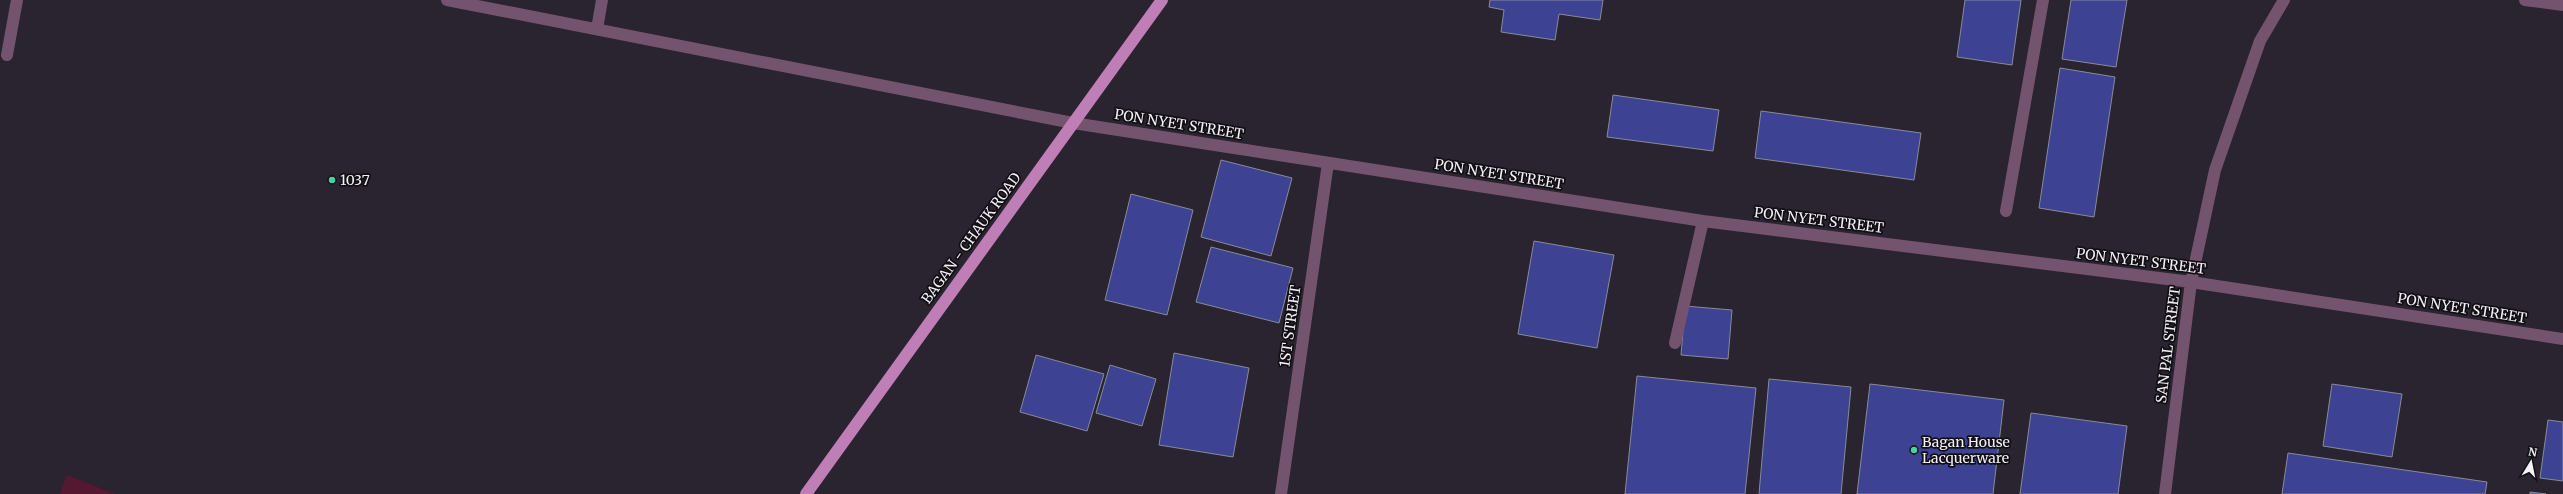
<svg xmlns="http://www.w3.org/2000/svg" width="2563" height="494" viewBox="0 0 2563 494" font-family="Merriweather,serif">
  <rect width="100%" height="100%" fill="#29242f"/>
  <!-- green -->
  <path fill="#561830" d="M67,475l48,19h-55z"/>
  <!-- building -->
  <path fill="#3d4292" stroke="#888b98" d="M1490,0h113l-3,20 -41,-6 -4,26 -54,-8 3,-22 -15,-3z
    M1965,0h56l-9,65 -55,-8z
    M2071,0h56l-11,67 -54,-8z
    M2060,68l55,9 -21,140 -55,-9z
    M1613,95l106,15 -6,41 -106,-14z
    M1761,111l160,22 -7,47 -159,-22z
    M1221,160l71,18 -21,78 -70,-19z
    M1131,194l62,16 -26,105 -62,-15z
    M1534,241l80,14 -17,93 -79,-14z
    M1211,247l82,21 -14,55 -83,-21z
    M1685,306l47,4 -4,49 -47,-4z
    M1174,353l75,15 -16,89 -74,-12z
    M1036,355l68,19 -17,57 -67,-19z
    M1110,365l46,14 -14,47 -46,-13z
    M1637,376l119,12 -11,106h-120z
    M1769,379l82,8 -10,107h-82z
    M1870,384l134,16 -11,94h-136z
    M2332,384l70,10 -10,63 -69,-11z
    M2031,413l96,13 -9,68h-98z
    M2548,420l15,2v59l-23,-3z
    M2288,453l199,29 -2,12h-203z
    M2530,492l16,2h-16z"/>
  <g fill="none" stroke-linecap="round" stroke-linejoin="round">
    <!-- minor -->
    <path stroke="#74536e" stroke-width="12" d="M447,0l626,123 630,98 488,61 372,57
      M2525,0l38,5
      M597,29l5,-29
      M7,55l10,-55
      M2006,211l37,-211
      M1675,343l28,-122
      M1281,494l47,-331
      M2165,494l26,-212 24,-112 45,-129 24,-41"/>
    <!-- major -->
    <path stroke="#c07eb6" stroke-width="12" d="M806,494l356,-494"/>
  </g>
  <!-- markers -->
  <g fill="#43d4a0" stroke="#110f13" stroke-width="1.5">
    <circle cx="332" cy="180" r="4"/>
    <circle cx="1914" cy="450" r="4"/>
  </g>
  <g text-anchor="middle" stroke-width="3.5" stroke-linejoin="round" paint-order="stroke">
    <!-- street labels -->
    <g font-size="14" fill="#f4f1f9" stroke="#110f13">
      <text transform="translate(1179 124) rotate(9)" y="5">PON NYET STREET</text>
      <text transform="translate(1499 174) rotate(9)" y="5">PON NYET STREET</text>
      <text transform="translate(1819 220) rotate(7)" y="5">PON NYET STREET</text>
      <text transform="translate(971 238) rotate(-54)" y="5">BAGAN - CHAUK ROAD</text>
      <text transform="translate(2141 261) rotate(7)" y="5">PON NYET STREET</text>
      <text transform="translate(2462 308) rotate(9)" y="5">PON NYET STREET</text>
      <text transform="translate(1290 326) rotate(-82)" y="5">1ST STREET</text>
      <text transform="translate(2168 345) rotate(-83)" y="5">SAN PAL STREET</text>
    </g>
    <!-- poi labels -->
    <g font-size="14" fill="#f4f1f9" stroke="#110f13" text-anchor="start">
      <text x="340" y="185">1037</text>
      <text x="1922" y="447">Bagan House<tspan x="1922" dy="16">Lacquerware</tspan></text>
    </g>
  </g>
  <!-- north arrow -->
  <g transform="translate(2531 462) rotate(10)" stroke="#110f13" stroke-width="3" paint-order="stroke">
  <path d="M0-3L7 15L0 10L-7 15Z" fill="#f4f1f9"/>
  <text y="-6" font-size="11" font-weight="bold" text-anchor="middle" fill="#f4f1f9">N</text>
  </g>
</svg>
